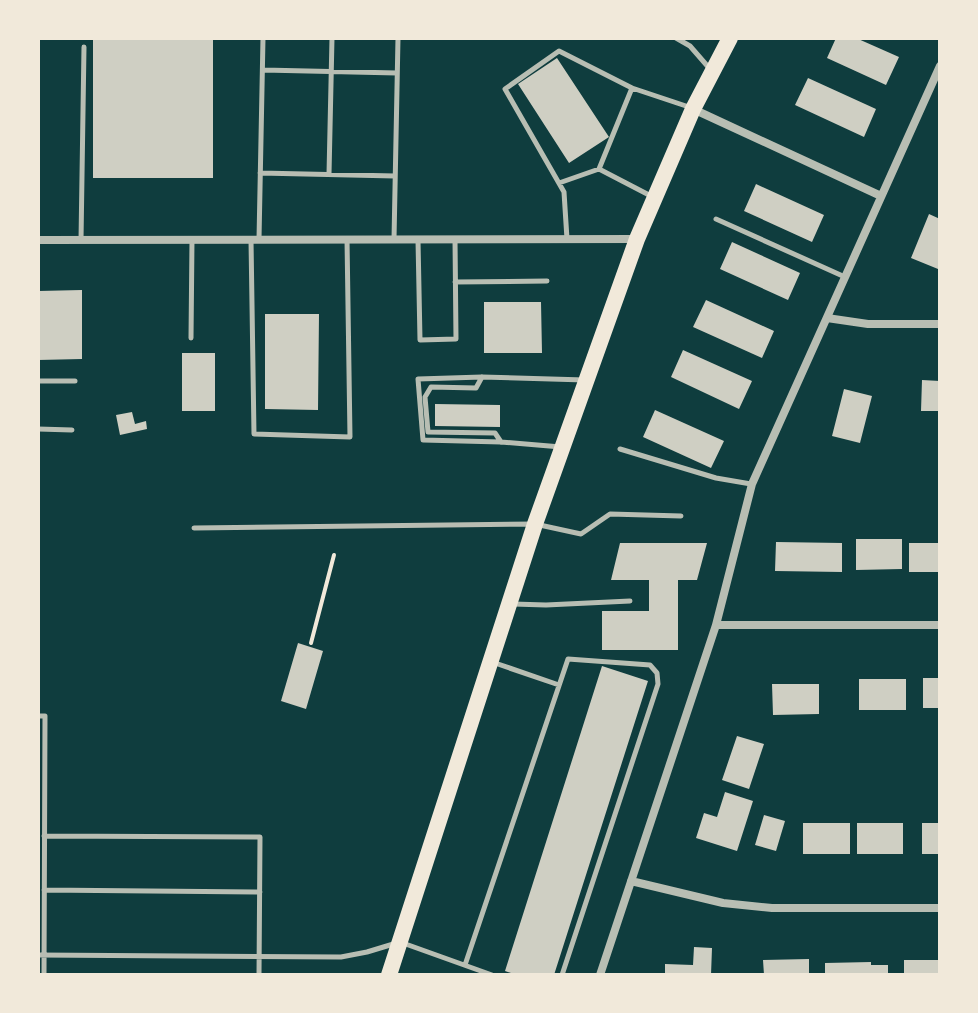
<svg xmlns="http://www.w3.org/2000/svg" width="978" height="1013" viewBox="0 0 978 1013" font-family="Ubuntu,sans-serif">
  <rect width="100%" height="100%" fill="#0f3d3e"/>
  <!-- building -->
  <path fill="#cfcfc3" d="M93,38h120v140h-120z
    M836,38h20l43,19 -13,28 -59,-27z
    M557,58l52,79 -40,26 -51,-79z
    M808,78l68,31 -12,28 -69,-32z
    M756,184l68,31 -12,27 -68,-31z
    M929,214l11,5v45l-2,5 -27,-11z
    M732,242l68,31 -12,27 -68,-31z
    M82,290v69l-44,1v-69z
    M706,300l68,31 -12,27 -69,-31z
    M484,302h57l1,51h-58z
    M265,314h54l-1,96 -53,-1z
    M683,350l69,31 -13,28 -68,-32z
    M182,353h33v58h-33z
    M922,380l18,1v30h-19z
    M844,389l28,7 -12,47 -28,-7z
    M435,404l65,1v22l-65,-1z
    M655,410l69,31 -13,27 -68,-31z
    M132,412l3,12 11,-3 1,8 -27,6 -4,-20z
    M856,539h46v30l-46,1z
    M776,542l66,1v29l-67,-1z
    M620,543h87l-10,37h-19v70h-76v-39h47v-31h-38z
    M909,543h31v29h-31z
    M298,643l25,8 -17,58 -25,-8z
    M602,666l46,15 -94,294h-37l-12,-4z
    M923,678h17v30h-17z
    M859,679h47v31h-47z
    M772,684h47v30l-46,1z
    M737,736l27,8 -15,45 -27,-9z
    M725,792l28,9 -16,50 -41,-13 8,-25 13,4z
    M764,815l21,6 -9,30 -21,-6z
    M803,823h47v31h-47z
    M857,823h46v31h-46z
    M922,823h18v31h-18z
    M694,947l18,1 -1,27h-46v-11l28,1z
    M809,959v16h-45l-1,-15z
    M904,960h36v15h-36z
    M871,962v3h17v10h-63v-12z"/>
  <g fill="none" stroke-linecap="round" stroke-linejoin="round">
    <!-- path -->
    <path stroke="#f1e9da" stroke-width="4" d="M311,643l23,-88"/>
    <!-- service -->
    <path stroke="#b8beb3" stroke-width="5" d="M676,38l14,8 20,23
      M263,70l134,3
      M260,173l135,3
      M329,174l3,-136
      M559,183l40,-14
      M651,196l-52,-27 33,-81 57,19
      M716,219l129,58
      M259,239l4,-201
      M394,239l4,-201
      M567,239l-3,-47 -59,-103 54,-38 73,37
      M81,240l3,-193
      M251,240l3,194 96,3 -3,-198
      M418,240l2,100 36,-1 -1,-100
      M455,282l92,-1
      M191,338l1,-98
      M482,377l-6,11 -45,-1 -6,10 3,35 67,1 6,9
      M38,381h37
      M38,429l34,1
      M561,447l-60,-5 -78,-2 -5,-61 64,-2 103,3
      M620,449l96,29 35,6
      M194,528l341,-4 46,10 29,-20 71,2
      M513,604l33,1 84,-4
      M492,662l67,23
      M38,716h7l-1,259
      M44,836l216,1 -1,138
      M44,890l216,2
      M38,955l303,2 26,-5 33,-10 92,33
      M465,965l103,-306 82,6 7,8 1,11 -96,291"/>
    <!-- minor -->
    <path stroke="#b8beb3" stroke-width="8" d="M693,109l188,87
      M38,240l599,-1
      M827,318l41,6h72
      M716,625h224
      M631,881l92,22 49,5h168
      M600,975l116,-350 36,-141 188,-418"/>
    <!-- secondary -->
    <path stroke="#f1e9da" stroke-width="16" d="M389,975l146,-451 102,-285 56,-130 37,-71"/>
  </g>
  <!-- border -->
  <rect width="978" height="1013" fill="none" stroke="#f1e9da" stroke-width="80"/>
</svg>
